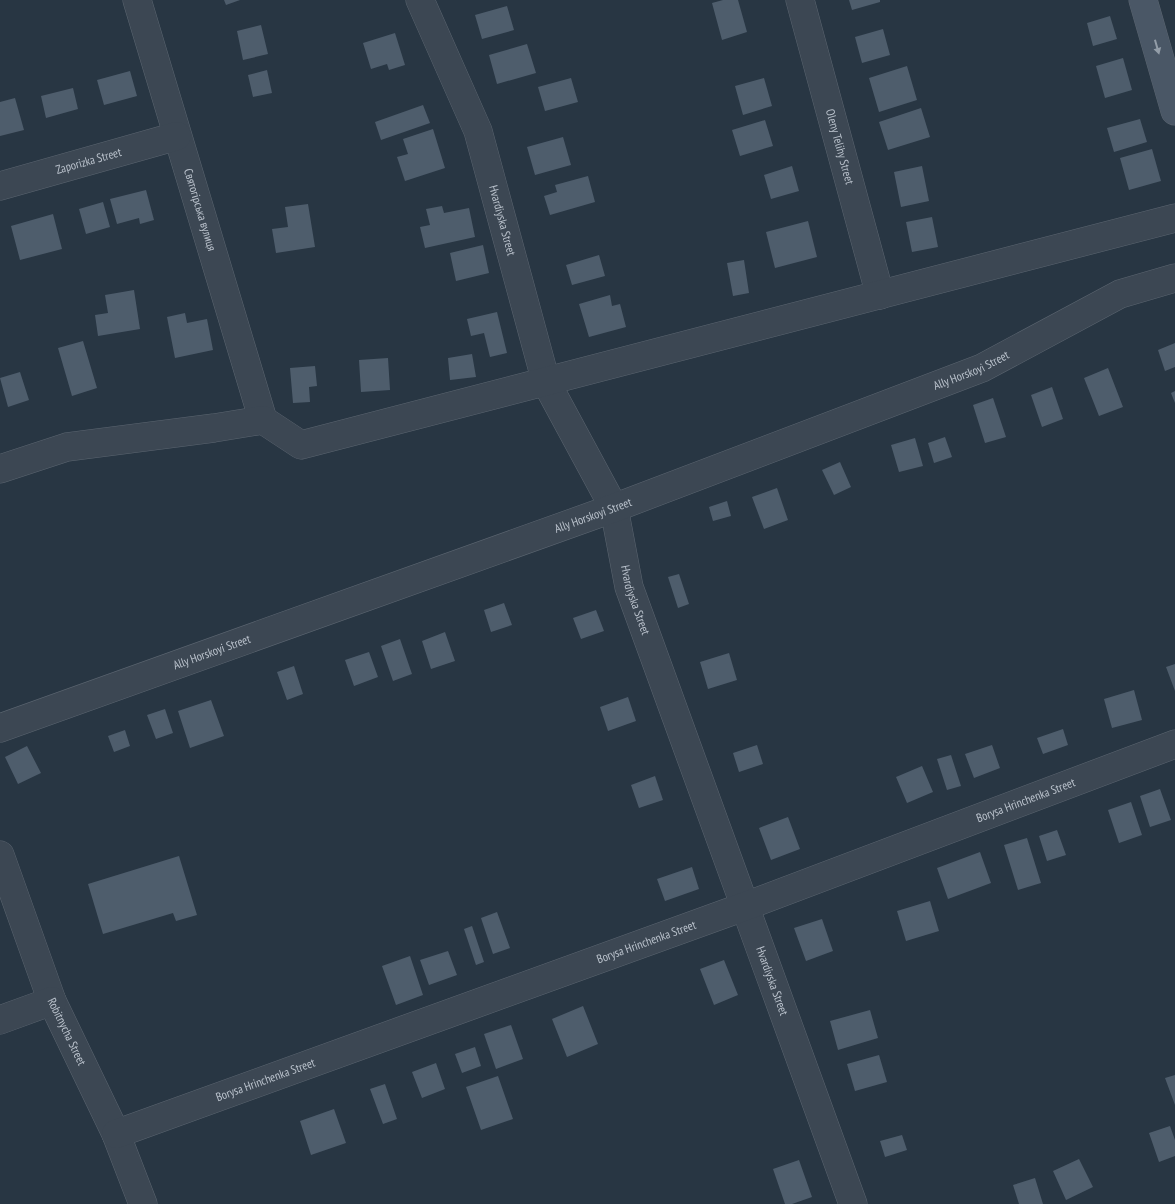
<svg xmlns="http://www.w3.org/2000/svg" width="1175" height="1204" viewBox="0 0 1175 1204" font-family="'PT Sans Narrow',sans-serif">
  <rect width="100%" height="100%" fill="#283643"/>
  <!-- building -->
  <path fill="#4e5d6c" d="M224,0h16l-14,5z
    M723,0h15l9,32 -25,8 -10,-37z
    M849,0h31v2l-28,8z
    M507,6l7,24 -32,9 -7,-24z
    M1110,16l7,23 -24,7 -6,-23z
    M261,25l7,29 -25,6 -6,-29z
    M883,29l7,26 -28,8 -7,-26z
    M395,33l10,32 -16,5 -2,-6 -16,5 -8,-26z
    M527,44l9,29 -39,11 -8,-29z
    M1123,58l9,32 -27,8 -9,-32z
    M907,66l10,34 -38,12 -10,-34z
    M267,70l5,23 -19,4 -5,-22z
    M130,71l7,25 -33,9 -7,-25z
    M571,78l7,24 -33,9 -7,-24z
    M764,78l8,28 -29,9 -8,-29z
    M73,88l5,21 -32,9 -5,-22z
    M15,98l9,32 -24,6v-34z
    M423,105l7,18 -49,17 -6,-18z
    M921,108l9,29 -42,13 -9,-28z
    M1140,119l7,23 -33,10 -7,-24z
    M765,120l8,26 -33,10 -8,-26z
    M433,129l12,39 -40,13 -8,-24 11,-3 -5,-15z
    M563,137l8,28 -36,10 -8,-28z
    M1152,149l9,32 -32,9 -9,-32z
    M792,166l7,25 -28,8 -7,-24z
    M922,166l7,35 -28,6 -7,-35z
    M588,176l7,26 -45,13 -6,-19 13,-4 -2,-7z
    M146,190l8,30 -14,4 -1,-6 -22,6 -7,-25z
    M103,202l7,25 -24,7 -7,-25z
    M308,204l7,43 -39,6 -4,-24 16,-2 -3,-20z
    M442,206l2,7 25,-5 6,29 -50,11 -5,-21 10,-2 -4,-16z
    M53,214l9,35 -42,11 -9,-34z
    M932,217l6,30 -26,5 -6,-30z
    M808,221l9,36 -42,11 -9,-36z
    M483,245l6,28 -33,8 -6,-28z
    M599,255l6,21 -33,9 -6,-20z
    M744,260l5,33 -16,3 -6,-33z
    M134,290l6,39 -42,7 -3,-21 13,-2 -3,-18z
    M610,295l2,11 8,-2 6,23 -37,10 -10,-33z
    M497,312l10,41 -17,4 -6,-24 -13,3 -4,-17z
    M185,313l2,10 20,-4 6,31 -38,8 -8,-41z
    M83,341l14,47 -25,8 -14,-48z
    M1175,343v24l-10,4 -7,-21z
    M472,354l4,23 -26,3 -2,-22z
    M388,358l2,32 -29,2 -2,-32z
    M315,366l2,20 -8,1 1,15 -17,1 -3,-35z
    M1108,368l15,39 -24,9 -15,-38z
    M20,372l9,28 -21,7 -8,-29z
    M1052,387l11,32 -21,8 -11,-32z
    M1175,391v12l-4,-10z
    M993,398l13,39 -21,6 -12,-38z
    M945,437l7,20 -18,6 -6,-20z
    M915,438l8,28 -24,6 -8,-27z
    M840,462l11,25 -17,8 -12,-25z
    M777,488l11,32 -24,9 -12,-32z
    M727,501l4,15 -18,5 -4,-14z
    M679,574l10,30 -11,4 -10,-31z
    M504,603l8,22 -21,7 -7,-22z
    M596,610l8,21 -23,8 -8,-21z
    M445,632l10,29 -24,8 -9,-28z
    M400,639l12,35 -19,7 -12,-35z
    M369,652l9,25 -24,9 -9,-26z
    M729,653l8,27 -29,9 -8,-27z
    M1175,664v27l-9,-24z
    M294,666l9,28 -16,6 -10,-28z
    M1134,690l8,30 -30,8 -8,-29z
    M628,697l8,24 -28,10 -8,-24z
    M211,700l13,36 -34,12 -12,-37z
    M165,709l8,24 -17,6 -9,-24z
    M1063,729l5,16 -25,9 -6,-16z
    M125,730l5,16 -16,6 -6,-16z
    M757,745l6,19 -24,8 -6,-19z
    M992,745l8,23 -26,10 -9,-24z
    M27,746l14,27 -23,11 -13,-27z
    M951,755l10,31 -14,4 -10,-31z
    M922,766l11,26 -26,11 -11,-26z
    M655,776l8,24 -24,8 -8,-23z
    M1160,789l11,31 -21,7 -10,-31z
    M1131,802l11,33 -23,8 -11,-33z
    M788,817l12,32 -29,11 -12,-32z
    M1057,830l9,25 -19,6 -8,-25z
    M1027,838l14,45 -23,7 -14,-45z
    M980,852l11,31 -43,16 -11,-31z
    M179,856l18,59 -21,6 -3,-8 -70,21 -15,-50z
    M692,867l7,22 -34,12 -8,-22z
    M930,901l9,30 -33,10 -9,-30z
    M497,912l13,36 -17,6 -12,-36z
    M822,919l11,32 -27,10 -12,-33z
    M472,926l12,36 -8,3 -12,-36z
    M448,951l9,24 -28,10 -9,-25z
    M410,956l13,39 -27,10 -14,-39z
    M724,960l14,35 -24,10 -14,-36z
    M583,1006l15,38 -31,13 -15,-38z
    M870,1010l8,28 -40,12 -8,-29z
    M511,1025l12,34 -27,10 -12,-35z
    M475,1047l6,19 -19,7 -7,-19z
    M879,1055l8,27 -32,9 -8,-27z
    M436,1063l9,26 -23,9 -10,-26z
    M1175,1075v30l-10,-27z
    M498,1076l15,43 -32,11 -15,-43z
    M385,1084l12,35 -14,5 -13,-35z
    M334,1109l12,34 -35,12 -11,-34z
    M1170,1126l5,14v16l-16,6 -10,-29z
    M902,1135l5,15 -22,7 -5,-16z
    M1079,1159l14,28 -27,13 -13,-29z
    M799,1160l13,37 -20,7h-7l-12,-35z
    M1035,1178l8,26h-24l-6,-19z"/>
  <g fill="none" stroke-linecap="round" stroke-linejoin="round">
    <!-- street casing -->
    <g stroke="#5b6570" stroke-width="29">
      <g id="street">
        <path id="s1" d="M137,0l126,420"/>
        <path id="s2" d="M420,0l58,131 68,251 68,126 15,79 224,617"/>
        <path id="s3" d="M800,0l80,295"/>
        <path id="s4" d="M0,186l177,-50"/>
        <path d="M0,469l67,-22 147,-19 49,-8 38,25 874,-227"/>
        <path id="s5" d="M0,728l614,-220 368,-140 138,-74 55,-16"/>
        <path id="s6" d="M0,855l52,146 64,133 27,70"/>
        <path d="M0,1020l52,-19"/>
        <path id="s7" d="M116,1134l630,-228 429,-162"/>
      </g>
    </g>
    <!-- secondary casing -->
    <g stroke="#5b6570" stroke-width="29">
      <path id="secondary" d="M1143,0l32,111"/>
    </g>
    <!-- street -->
    <use href="#street" stroke="#3c4753" stroke-width="28"/>
    <!-- secondary -->
    <use href="#secondary" stroke="#4a5766" stroke-width="28"/>
  </g>
  <!-- one-way arrows -->
  <defs><path id="oneway-solid" d="M-6-.8H1V-3.2L6.5 0L1 3.2V.8H-6Z" transform="scale(1.25)"/></defs>
  <use fill="#939da8" href="#oneway-solid" transform="translate(1157 47) rotate(74)"/>
  <g text-anchor="middle" stroke-width="5" stroke-linejoin="round" paint-order="stroke">
    <!-- street labels -->
    <g font-size="12" fill="#bac2cc" stroke="#212c38">
      <text dy="4" stroke="none"><textPath href="#s3" startOffset="152">Oleny Telihy Street</textPath></text>
      <text dy="4" stroke="none"><textPath href="#s4" startOffset="92">Zaporizka Street</textPath></text>
      <text dy="4" stroke="none"><textPath href="#s1" startOffset="219">Святогірська вулиця</textPath></text>
      <text dy="4" stroke="none"><textPath href="#s2" startOffset="236">Hvardiyska Street</textPath></text>
      <text dy="4" stroke="none"><textPath href="#s5" startOffset="1035">Ally Horskoyi Street</textPath></text>
      <text dy="4" stroke="none"><textPath href="#s5" startOffset="630">Ally Horskoyi Street</textPath></text>
      <text dy="4" stroke="none"><textPath href="#s2" startOffset="641">Hvardiyska Street</textPath></text>
      <text dy="4" stroke="none"><textPath href="#s5" startOffset="225">Ally Horskoyi Street</textPath></text>
      <text dy="4" stroke="none"><textPath href="#s7" startOffset="969">Borysa Hrinchenka Street</textPath></text>
      <text dy="4" stroke="none"><textPath href="#s7" startOffset="564">Borysa Hrinchenka Street</textPath></text>
      <text dy="4" stroke="none"><textPath href="#s2" startOffset="1046">Hvardiyska Street</textPath></text>
      <text dy="4" stroke="none"><textPath href="#s6" startOffset="189">Robitnycha Street</textPath></text>
      <text dy="4" stroke="none"><textPath href="#s7" startOffset="159">Borysa Hrinchenka Street</textPath></text>
    </g>
  </g>
</svg>
